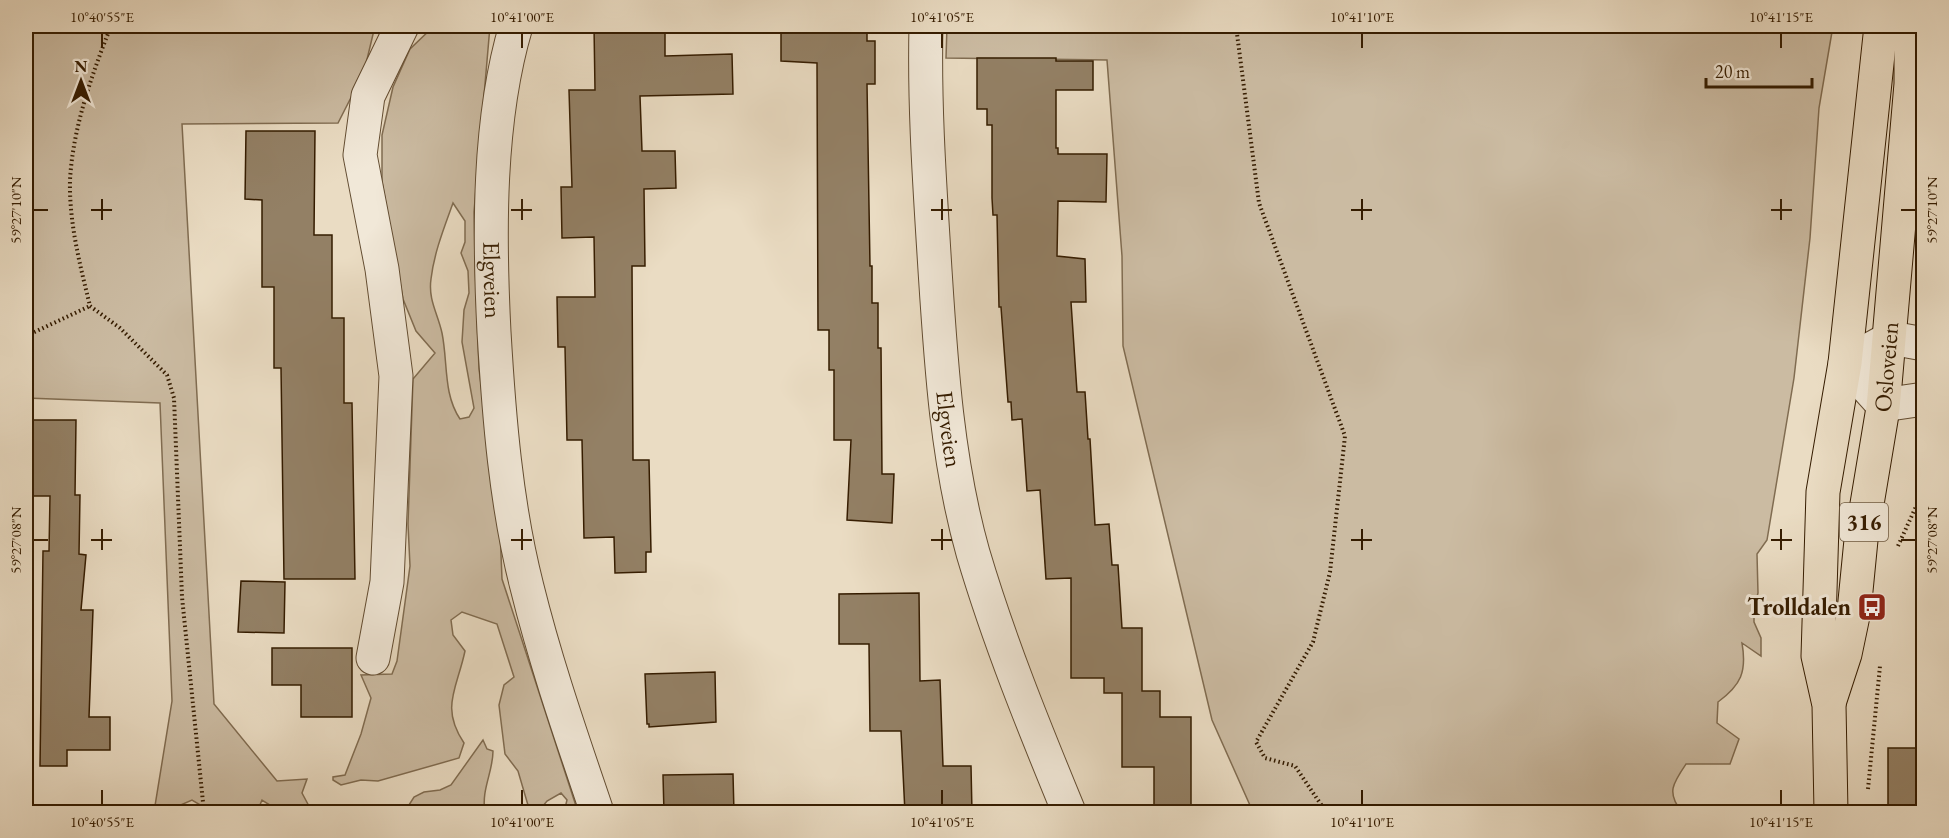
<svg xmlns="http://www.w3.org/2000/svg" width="1949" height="838" viewBox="0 0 1949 838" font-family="'EB Garamond',serif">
  <rect width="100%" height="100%" fill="#eadcc3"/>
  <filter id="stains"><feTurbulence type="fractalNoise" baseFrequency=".00333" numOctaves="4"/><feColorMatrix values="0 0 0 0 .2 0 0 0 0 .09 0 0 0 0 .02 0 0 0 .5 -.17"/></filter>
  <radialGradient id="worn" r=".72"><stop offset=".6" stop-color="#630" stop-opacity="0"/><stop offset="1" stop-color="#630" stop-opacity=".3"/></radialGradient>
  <!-- green -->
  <path fill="#cbbba2" stroke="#806c51" stroke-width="1.5" fill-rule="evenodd" d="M26,26h349l-11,46 -26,51 -156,1 32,580 63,77 30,-2 -5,14 8,15 8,4h-44l-1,-5 -11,-7 -5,12h-45l-20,-12 -23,10v2h-15l18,-111 -12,-298 -134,-5z
    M434,26h56l-16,186 1,50 4,107 21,161 2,49 76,233h-14l3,-12 -6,-7 -14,8 -9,11h-8l-12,-41 -13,-17 -6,-49 5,-20 10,-8 -17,-53 -35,-12 -11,8 2,15 12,16c-8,38 -25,56 -1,92l-5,15 -81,23 -17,-1 -20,5 -8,-5v-3l12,-2 16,-41 10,-36 -10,-23 31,-1 5,-13 13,-95 -2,-42 5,-145 22,-26 -19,-22 -13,-32 -21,-117v-47l11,-48 17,-38zM453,203l12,18v21l-4,11 7,18 1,22 -5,17 -2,32 12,66 -5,9 -9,2c-17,-25 -12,-57 -18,-86 -4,-19 -14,-33 -11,-54 3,-26 13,-51 22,-76z
    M947,26h886l-14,82 -9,130 -16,140 -27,162 -10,14 1,39 -4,16v13l7,16v18l-19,-13c5,29 -1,42 -24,59l-1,21 22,16 -9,25h-44c-13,19 -20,29 -4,48h-429l-41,-92 -89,-374 -1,-90 -15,-196 -161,-2z
    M483,740l4,9 6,2c0,21 -12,39 -8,61h-143c13,-8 49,-5 67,-7l5,-8 10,-5 16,-2 11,-5z"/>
  <!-- building -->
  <path fill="#938065" stroke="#351c00" stroke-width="1.5" d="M594,26h71v30l67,-2 1,40 -93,2 2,55h33l1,37 -32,1 1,77h-13l1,194h16l2,92h-5v20l-31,1 -1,-36 -30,1 -2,-98h-15l-2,-93h-7l-1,-50h38l-1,-60 -32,1 -1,-51h11l-3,-97h26z
    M781,26h86v15h8v43h-8l3,182h2v37h6v45h3l1,126h12l-2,49 -45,-3 4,-80h-17v-70h-5v-40h-11l-1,-267 -36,-2z
    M977,58h79v3h37v29h-37v58h2v6h49l-1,48 -48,-1 -1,55 28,3 1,43h-15l6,90h8l3,47h2l5,86 14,-1 3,41h6l4,63h20v63h18v26h31v96h-37v-46h-32v-74h-18v-15h-33v-100l-25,1 -6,-89 -13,1 -5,-72 -10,1 -1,-18h-3l-7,-95h-2l-2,-92h-4l-1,-17v-73h-5v-16h-10z
    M246,131h69l-1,104h18v83h12v85h8l3,176h-71l-3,-211h-7v-81h-12v-87l-17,-1z
    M33,420h43l-1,75h5l-1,59 7,1 -5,55h12l-4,107h21v33h-43v16h-27l3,-215h6l1,-55h-19z
    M241,581l44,1 -1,51 -46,-1z
    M919,593l1,88 20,-1 3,86h28l1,47h-67l-4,-82h-31l-1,-87h-30v-50z
    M272,648h80v69h-51v-32h-29z
    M715,672l1,50 -67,5v-3h-2l-2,-50z
    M1888,748h35v62h-35z
    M733,774l1,39h-70l-1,-38z"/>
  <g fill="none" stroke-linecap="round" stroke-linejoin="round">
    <!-- minor casing -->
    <g stroke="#624c31" stroke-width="35">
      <g id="minor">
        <path id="s1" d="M516,26c-28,94 -27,208 -22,306 5,85 12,173 33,255 19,77 45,151 70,225"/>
        <path id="s2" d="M926,26c-2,81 4,163 9,244 6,94 12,191 38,283 26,88 61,174 96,259"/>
        <path d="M373,658l14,-76 9,-206 -14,-107 -22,-114 8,-59 34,-70"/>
      </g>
    </g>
    <!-- tertiary casing -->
    <g stroke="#624c31" stroke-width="35">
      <path id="tertiary" d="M1924,344l-33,-6 -46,25 38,42 41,-6"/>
    </g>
    <!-- primary casing -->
    <g stroke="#351c00" stroke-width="35">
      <g id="primary">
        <path id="s3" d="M1829,703l16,-49 9,-43 7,-71 22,-132 28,-324v-58"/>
        <path d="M1831,812l-2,-107 -11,-49 5,-164 22,-129 36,-337"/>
      </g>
    </g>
    <!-- path -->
    <path stroke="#351c00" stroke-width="4" stroke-dasharray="1.5 3" stroke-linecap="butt" d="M111,26c-19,48 -38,101 -41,154 -1,43 10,85 20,126l30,22 47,47 7,23 8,199 22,215
      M1236,26l23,177 86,233 -15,136 -17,70 -57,100 9,16 30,8 31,46
      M26,336l64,-30
      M1898,546l26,-57
      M1868,789l12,-123"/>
    <!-- minor -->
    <use href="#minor" stroke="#f1e8d8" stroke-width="33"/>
    <!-- tertiary -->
    <use href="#tertiary" stroke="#f1e8d8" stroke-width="33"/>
    <!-- primary -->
    <use href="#primary" stroke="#eadcc3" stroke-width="33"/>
  </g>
  <!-- ticks -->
  <path fill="none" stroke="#351c00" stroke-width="2" d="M102,33v15M522,33v15M942,33v15M1362,33v15M1781,33v15M102,199v21M522,199v21M942,199v21M1362,199v21M1781,199v21M33,210h15M91,210h21M511,210h21M931,210h21M1351,210h21M1771,210h21M1901,210h15M102,529v21M522,529v21M942,529v21M1362,529v21M1781,529v21M33,540h15M91,540h21M511,540h21M931,540h21M1351,540h21M1771,540h21M1901,540h15M102,790v15M522,790v15M942,790v15M1362,790v15M1781,790v15"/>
  <!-- icons -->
  <defs>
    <g id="bus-square" transform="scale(1.5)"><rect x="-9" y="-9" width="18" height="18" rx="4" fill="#8f2418" stroke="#f1e8d8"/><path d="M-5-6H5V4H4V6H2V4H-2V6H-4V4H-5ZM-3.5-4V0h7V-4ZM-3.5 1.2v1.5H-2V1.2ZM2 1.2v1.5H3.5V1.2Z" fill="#fff"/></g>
  </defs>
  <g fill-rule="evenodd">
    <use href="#bus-square" x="1872" y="607"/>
  </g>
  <g text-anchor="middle" stroke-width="6" stroke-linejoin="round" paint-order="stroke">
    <!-- shield labels -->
    <rect fill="#f1e8d8" stroke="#6d5941" stroke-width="1.5" x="1840" y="503" width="48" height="38" rx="4.5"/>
    <g font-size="22" font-weight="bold" fill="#351c00">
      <text x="1864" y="530">316</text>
    </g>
    <!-- street labels -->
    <g font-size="24" fill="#351c00" stroke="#f1e8d8">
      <text dy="8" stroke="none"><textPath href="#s1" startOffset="256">Elgveien</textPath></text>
      <text dy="8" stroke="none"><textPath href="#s3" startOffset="342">Osloveien</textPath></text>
      <text dy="8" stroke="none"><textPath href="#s2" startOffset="404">Elgveien</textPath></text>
    </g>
    <!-- poi labels -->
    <g font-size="24" font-weight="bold" fill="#351c00" stroke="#f1e8d8" text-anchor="end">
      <text x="1851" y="615">Trolldalen</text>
    </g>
  </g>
  <!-- margin -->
  <rect width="1949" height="838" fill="none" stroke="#eadcc3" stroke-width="66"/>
  <!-- north arrow -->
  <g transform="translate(81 81)" stroke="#f1e8d8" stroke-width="4.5" paint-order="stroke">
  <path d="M0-4.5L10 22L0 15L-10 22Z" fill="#351c00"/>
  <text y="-9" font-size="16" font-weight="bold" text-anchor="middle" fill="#351c00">N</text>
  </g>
  <!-- scale -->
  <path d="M1706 78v9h106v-9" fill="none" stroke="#351c00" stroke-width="3"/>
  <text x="1715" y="78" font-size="18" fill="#351c00" stroke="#f1e8d8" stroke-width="4.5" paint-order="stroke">20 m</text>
  <rect x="33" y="33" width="1883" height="772" fill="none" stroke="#351c00" stroke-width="2"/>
  <g font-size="15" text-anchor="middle" fill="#351c00">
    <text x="102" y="22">10°40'55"E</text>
    <text x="522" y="22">10°41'00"E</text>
    <text x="942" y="22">10°41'05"E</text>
    <text x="1362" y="22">10°41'10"E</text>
    <text x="1781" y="22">10°41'15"E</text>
    <text transform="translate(16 210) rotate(-90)" y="5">59°27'10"N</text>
    <text transform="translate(1932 210) rotate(-90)" y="5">59°27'10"N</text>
    <text transform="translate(16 540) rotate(-90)" y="5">59°27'08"N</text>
    <text transform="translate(1932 540) rotate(-90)" y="5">59°27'08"N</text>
    <text x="102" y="827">10°40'55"E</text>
    <text x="522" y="827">10°41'00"E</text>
    <text x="942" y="827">10°41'05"E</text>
    <text x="1362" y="827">10°41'10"E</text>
    <text x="1781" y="827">10°41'15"E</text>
  </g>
  <rect width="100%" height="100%" filter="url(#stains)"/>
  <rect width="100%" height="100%" fill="url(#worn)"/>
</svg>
